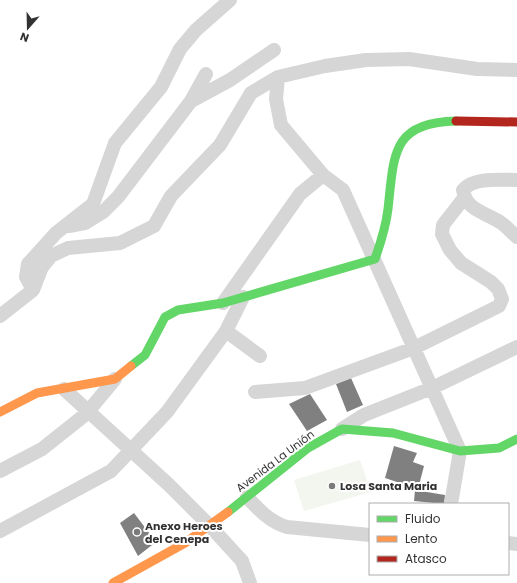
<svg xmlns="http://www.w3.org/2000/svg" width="517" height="583" viewBox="0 0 517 583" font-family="Poppins,sans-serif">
  <rect width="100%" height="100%" fill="#fff"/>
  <!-- green -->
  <path fill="#f3f6ee" d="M360,460l11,32 -67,19 -10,-31z"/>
  <!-- building -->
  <path fill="#808080" d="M351,378l12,27 -16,7 -11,-28z
    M310,394l17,26 -20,11 -18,-27z
    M394,446l23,7 -4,9 11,4 -6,23 -33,-11z
    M415,490l30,5 -1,9 -30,-3z
    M134,513l22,29 -18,14 -18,-33z"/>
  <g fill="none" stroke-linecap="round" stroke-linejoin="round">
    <!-- street -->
    <path stroke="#d6d6d6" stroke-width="14" d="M278,77l-2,22 5,26 42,50 20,15 117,261 -9,53
      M193,100l37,-20 44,-30
      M517,180c-16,0 -44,-3 -54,10 3,20 21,22 37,32 6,4 11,10 17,15
      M69,226l16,-3 18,-11 15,-15 73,-96 15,-27
      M33,290l-7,-13 2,-13 28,-31 37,-29 22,-61 46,-56 19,-38 16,-19 34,-30
      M223,303l77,-109 23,-19
      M0,316l33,-26 9,-23 9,-11 17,-8 52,-5 34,-17 17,-30 49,-51 31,-52 27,-16 47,-11 41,-6 43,-1 68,10 40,1
      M226,331l34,25
      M64,389l105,96 41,41 32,35 8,22
      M255,392l50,-4 109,-40 85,-42 3,-7 -4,-10 -7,-7 -30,-19 -11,-13 -8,-16 1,-9 21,-27
      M342,429l22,-14 68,-27 85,-41
      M0,471l42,-22 44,-35 29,-35
      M247,497c12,13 23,25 40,30l83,8
      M0,531l111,-60 56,-59 59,-81 17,-34
      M508,543l9,1"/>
    <!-- fast -->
    <path stroke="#63d668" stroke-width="9" d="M131,366l14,-11 20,-38 13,-7 45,-7 152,-44c6,-17 11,-33 13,-50 6,-53 3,-87 68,-88
      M228,512l80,-64 34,-19 51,4 67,18 39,-3 18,-9"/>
    <!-- slow -->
    <path stroke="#ff974d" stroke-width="9" d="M0,412l37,-19 78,-14 16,-13
      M113,583l72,-40 43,-31"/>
    <!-- jam -->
    <path stroke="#b3261e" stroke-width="9" d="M456,121l61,1"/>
  </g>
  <!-- markers -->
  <g fill="#7a7a7a" stroke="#fff" stroke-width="1.5">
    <circle cx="332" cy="486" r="4"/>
    <circle cx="137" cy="532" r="4"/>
  </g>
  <g text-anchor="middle" stroke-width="4" stroke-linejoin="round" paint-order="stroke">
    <!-- street labels -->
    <g font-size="11" fill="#323232" stroke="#fff">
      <text transform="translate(275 461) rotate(-37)" y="4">Avenida La Unión</text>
    </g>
    <!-- poi labels -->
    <g font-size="11" font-weight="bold" fill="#323232" stroke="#fff" text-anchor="start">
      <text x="340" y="490">Losa Santa Maria</text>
      <text x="145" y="530">Anexo Heroes<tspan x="145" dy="13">del Cenepa</tspan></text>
    </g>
  </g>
  <!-- legend -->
  <rect x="369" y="503" width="140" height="72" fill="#ffffff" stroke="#adadad"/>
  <rect x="377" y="516" width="20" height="6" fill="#63d668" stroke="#adadad"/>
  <text x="405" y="523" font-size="12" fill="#323232">Fluido</text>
  <rect x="377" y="536" width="20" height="6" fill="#ff974d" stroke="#adadad"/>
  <text x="405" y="543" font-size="12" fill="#323232">Lento</text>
  <rect x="377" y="556" width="20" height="6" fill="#b3261e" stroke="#adadad"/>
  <text x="405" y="563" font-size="12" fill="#323232">Atasco</text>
  <!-- north arrow -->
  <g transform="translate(28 28) rotate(200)" stroke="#ffffff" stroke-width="3" paint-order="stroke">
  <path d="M0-3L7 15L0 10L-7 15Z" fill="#323232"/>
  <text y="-6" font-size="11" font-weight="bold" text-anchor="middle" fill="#323232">N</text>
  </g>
</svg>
